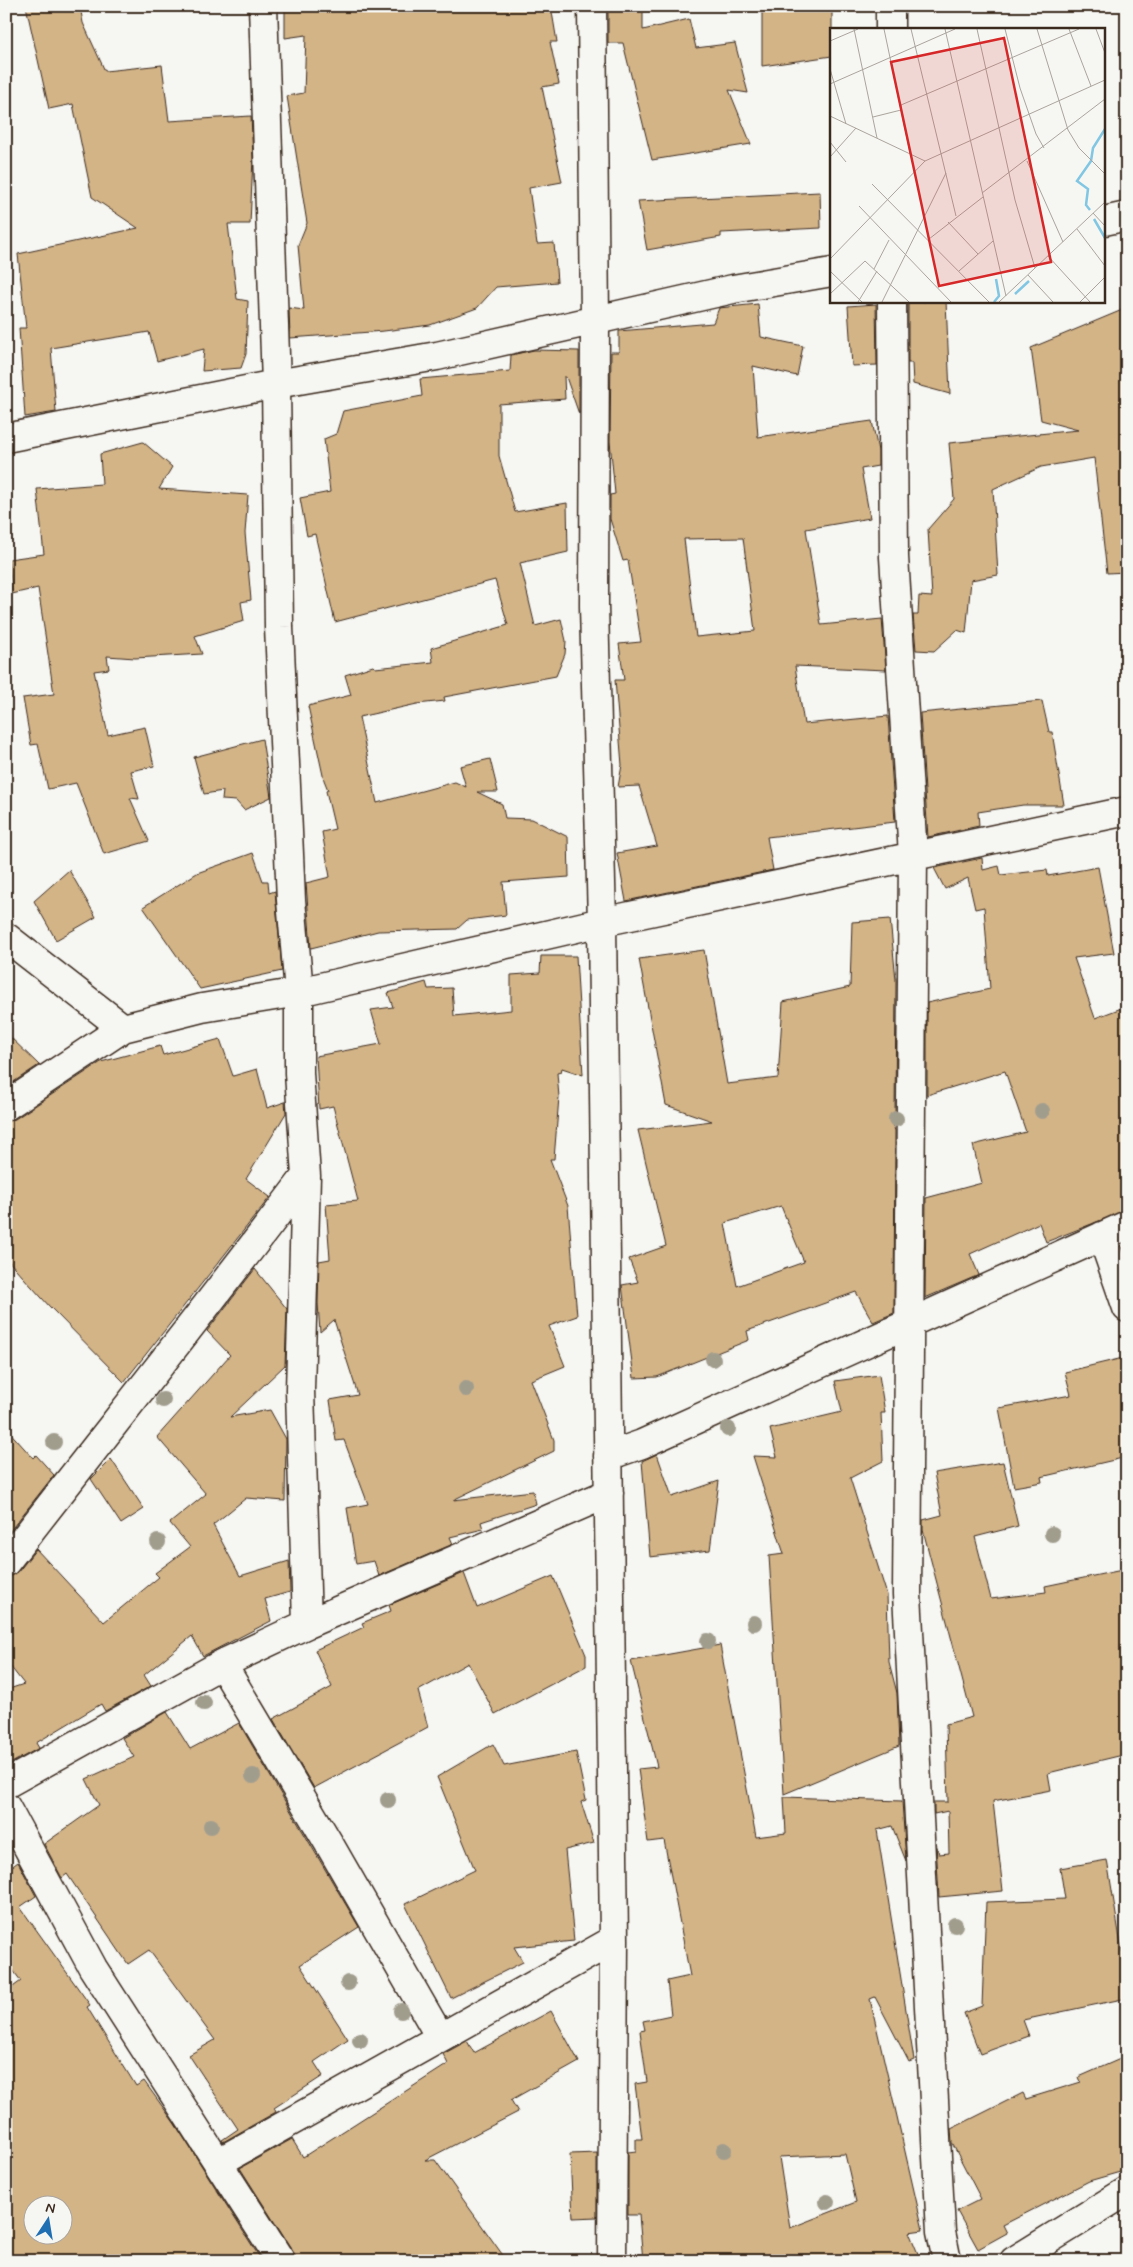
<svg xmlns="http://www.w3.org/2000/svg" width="1133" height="2267" viewBox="0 0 1133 2267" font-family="Mynerve,sans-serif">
  <rect width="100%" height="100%" fill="#f6f6f2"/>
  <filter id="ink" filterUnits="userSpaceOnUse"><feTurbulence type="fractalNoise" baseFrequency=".02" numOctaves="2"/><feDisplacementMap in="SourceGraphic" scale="10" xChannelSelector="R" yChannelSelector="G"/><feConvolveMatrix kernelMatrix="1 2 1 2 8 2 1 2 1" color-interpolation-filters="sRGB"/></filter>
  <g filter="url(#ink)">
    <!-- building -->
    <path fill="#d3b487" stroke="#3b2a1e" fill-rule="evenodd" d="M26,6h54l3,17 22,48 57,-6 7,56 82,-5 2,42 -3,66h-22l9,75 11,2 -2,53 -5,14 -39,3 2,-22 -47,12 -8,-29 -98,16 5,64 -31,5 -6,-89h7l-8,-74 120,-26 -46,-31 -19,-93 -24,5z
      M285,6h266l6,36h-7l9,42 -17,3 20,95 -33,6 8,56 17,-1 3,39 -61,5 -19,21 -47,17 -46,6 -94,7 -1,-30 15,2 -6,-65 9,-22 -20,-127 17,-3 2,-58 -21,3z
      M608,6h35v24l46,-11 7,29 39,-5 13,50 -19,-3 22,54 -99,16 -29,-117h-15z
      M762,6h70v50l-70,10z
      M820,192l1,36 -100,5v4l-74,13 -9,-49z
      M946,301l4,93 -37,-10 -1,-21h-4v-61z
      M758,304l3,33 42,9 -6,30 -44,-10 5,71 114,-16 6,30v15l-17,3 9,49 -64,11 15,96 61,-6 4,51 -91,-4 9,58 84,-8 7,106 -128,15 6,33 -147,31 -9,-48 40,-7 -18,-60 -21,1 4,-22 -7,-85h9l-5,-36 22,-2 -13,-82 -5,1 -13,-42v-24l5,-1 -5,-53 1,-89h8v-21l94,-8 6,-15zM743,538l12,93 -59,6 -12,-98z
      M876,304l1,61 -25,1 -4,-60z
      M1127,308v264l-20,1 -13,-115 -53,9 -48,22 5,86 -27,5 -5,53 -9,-3 -23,21 -18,-1 -3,-35h5l1,-19 13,1 -4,-68 26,-30 -5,-56 129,-13 -37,-10 -10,-72z
      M534,350l45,1v63l-13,-37h-2l1,22 -66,5v52l16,56 52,-9 1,49 -48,11 15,63 26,-7 5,22 -1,13 -9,22 -112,21 1,4 -28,3 -58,13 18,86 78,-21 11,5 -6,-21 30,-7 8,33h-21l25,12 3,14 27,1 36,18 1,40 -66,5 3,33 -39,5 -10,9 -79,2 -67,17 -5,-65 24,-6 -8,-45 13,-3 -9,-38 2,-1 -4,-10 -16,-74 43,-11 -6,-20 28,-9 2,2 58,-6 -2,-14 77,-23 -13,-45 -160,42 -20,-88 -8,2 -7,-38 30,-6 -6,-53 12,-5 7,-23 79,-15 -2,-17 90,-8 1,-16z
      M143,442l29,25 -13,22 89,6 -3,38 6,67 -10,2 3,19 -49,15 7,18 -67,4 -28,-2 2,13 -15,2 14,64 37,-8 9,39 -23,5 8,28 -9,-1 19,43 -45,13 -28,-71 -28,6 -10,-45 -7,1 -8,-47 31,-4 -16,-106 -26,6 -3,-35 35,-5 -7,-65 65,-5 -2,-30z
      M1042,701l7,31h3l12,73h-41l-45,7 1,14 -51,11 -8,-124z
      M262,739l9,58 -27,13 -8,-9 -14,-1 1,-9 -19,3 -10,-37z
      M253,853l10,28h5l1,12 6,-2 7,80 -82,18 -57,-82 54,-34z
      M982,858l1,12 16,-4 2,9 46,-5 1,6 50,-9 16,86 -40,5 21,60 32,-12v204l-81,32 -7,-19 -69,31 9,21 -54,23 1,-100 56,-15 -9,-38 53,-13 -21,-61 -78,24v-92l63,-14 -6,-82 -9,2 -7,-31 -23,11 -11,-21z
      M69,870l27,47 -40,23 -22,-39z
      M890,919l6,61 -1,136 -4,2 4,13 -1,182 -21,9 -17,-30 -109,39 2,9 -92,37 -23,1 -12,-93 16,-3 -9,-23 37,-13 -28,-116 74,-9 -46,-16 -27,-146 65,-9 23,134 51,-6 5,-76 67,-15 2,-65zM781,1206l23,56 -67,24 -12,-63z
      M541,956h35l7,119 -21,-7 -1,4 -4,1 2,24 -5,62h-4l18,47 9,110 -28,10 16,40 -34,14 23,60v11l-101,49 80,-9 3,13 -55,18 2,7 -33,8 3,7 -74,32 -5,-15 -18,3 -9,-56 21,-4 -24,-64 -8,1 -6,-41 28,-5 -24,-75 -14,12 -2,-29 1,-42 11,-2 -4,-55 32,-3 -25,-95 -14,3 -3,-53 65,-12 -10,-34 22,-3 -5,-14 38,-11 2,7 24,-1 2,28 57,-6v-35l29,-2z
      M6,1033l33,32 -33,22z
      M220,1039l13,37 24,-7 10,39 18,-6 1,11 -40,66 24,18 -146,185 -74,-75 -44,-49v-136l9,-3 86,-57 59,-16 3,9z
      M255,1269l32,40 -2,56 -55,52 40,-7 16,29 -1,62 -39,-3 -33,27 27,51 49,-15 1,31 -25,7 6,22 -68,35 -11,-20 -48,39 7,11 -46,25 -4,-7 -65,39 3,5 -33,18v-76l18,-6 -18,-23v-84l12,-5 18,-23 68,73 55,-45 -4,-4 35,-26 -20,-24 36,-29 -49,-57 73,-82 -23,-24z
      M1127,1357v100l-86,20 1,5 -28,5 -15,-79 72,-13 -6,-23z
      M879,1375l6,38h-4l2,48 -33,17 37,117 2,67 8,31 2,53 -115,48 -15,-238 15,-2 -31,-98 24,1 -7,-28 72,-17 -7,-31z
      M6,1428l27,30 3,-3 18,20 -48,61z
      M657,1454l15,43 47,-16 -9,69 -60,7 -8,-96z
      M111,1459l33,50 -23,15 -30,-45z
      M1003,1462l15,64 -43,11 16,62 55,-7 -1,-6 82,-17v185l-79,19 3,17 -58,11 10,90 -64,6 -3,-54 3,11 10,-1 -1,-42 -14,3v-12h14l-2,-78 26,-7 -49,-187v-10l19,-5 -8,-42z
      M464,1573l13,35 76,-32 33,79v11l-91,48 -27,-51 -50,28 10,36 -114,61 -41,-69 59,-32 -17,-37 49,-23 -2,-4 29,-12 -2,-6z
      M720,1645l36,192 30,-4 -2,-36 118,4 4,60 -14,-35 -15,4 37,230 -5,2 -34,-65 -5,2 53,231 -14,2 12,29h-124l-3,-6 -63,6h-88l-4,-46h-11v-63l8,-1v-12h6l-7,-55 12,-2 -7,-51 5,-1 -2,-9 28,-6 -4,-34 23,-5 -26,-136 -16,2 -10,-73 19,-2 -26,-106zM845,2154l11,48 -66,26 -11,-71z
      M167,1712l23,37 49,-26 120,204 -59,38 48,74 -34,23 9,14 -49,32 2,4 -53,30 -1,-2 16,-11 -49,-74 26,-15 -66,-90 -21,14 -61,-90 -5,4 -18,-34 55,-39 -13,-26 48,-22 -12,-19z
      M493,1744l11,22 72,-14 10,48 -5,2 13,41 -29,7 9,91 -60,6 9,15 -72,36 -46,-94 70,-34 -38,-93z
      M1107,1860l20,122v16l-104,22 6,16 -49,18 -16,-41 18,-7 4,-104 79,-3 -5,-31z
      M18,1862l18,34 -16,11 70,98 -3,2 49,79 8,-5 31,43 87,137h-256v-269l15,-11 -15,-20v-90zM32,2204h30v30h-30z
      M551,2011l28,51 -68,38 7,12 -93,48h10l72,101h-210l-3,-8 -54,-85 52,-29 11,18 145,-93 -5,-10 24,-13 7,12z
      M1127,2056v114l-38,11 -86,44 4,8 -29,16 -21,-38 24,-12 -29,-56 -1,-14 72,-36 3,6 55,-17 -2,-5z
      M597,2153v64l-24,1 -3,-64z"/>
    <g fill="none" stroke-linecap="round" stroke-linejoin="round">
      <!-- minor casing -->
      <g stroke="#3b2a1e" stroke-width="31">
        <path id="minor" d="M263,6l13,378 3,243 12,273 8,92v81l7,103 -6,214 7,234
          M592,6l3,314 -1,286 8,316 12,1018 -2,321
          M890,29v-23
          M1104,221l23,-5
          M892,301l2,256 19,298 -6,739 34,638 6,29
          M6,438l270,-54 161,-28 296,-67 99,-17
          M6,937l117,91
          M6,1106l117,-78 79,-20 97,-16 303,-70 525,-111
          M1102,1236l25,72
          M608,1456l34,-12 485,-219
          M6,1562c100,-129 202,-256 300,-386
          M222,1664l106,178 112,195
          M6,1784l216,-120 85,-40 302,-131
          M6,1807l87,161 188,293
          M219,2162l395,-222"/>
      </g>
      <!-- major casing -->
      <g stroke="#3b2a1e" stroke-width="31">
        <path id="major" d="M1014,2261l113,-70"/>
      </g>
      <!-- minor -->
      <use href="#minor" stroke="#f6f6f2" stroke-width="28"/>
      <!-- major -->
      <use href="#major" stroke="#f6f6f2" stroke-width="28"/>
    </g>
    <!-- trees -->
    <g fill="#a19d8d">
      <circle cx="1042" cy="1111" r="8"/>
      <circle cx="896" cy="1119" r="8"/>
      <circle cx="713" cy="1359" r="8"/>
      <circle cx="466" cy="1389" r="8"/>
      <circle cx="163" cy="1400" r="8"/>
      <circle cx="728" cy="1429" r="8"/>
      <circle cx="54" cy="1442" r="8"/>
      <circle cx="1052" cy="1534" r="8"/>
      <circle cx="158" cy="1542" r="8"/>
      <circle cx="754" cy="1623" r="8"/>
      <circle cx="708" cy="1641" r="8"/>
      <circle cx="204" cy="1703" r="8"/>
      <circle cx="253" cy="1776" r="8"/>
      <circle cx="388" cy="1800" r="8"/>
      <circle cx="211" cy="1826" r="8"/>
      <circle cx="955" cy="1925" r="8"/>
      <circle cx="348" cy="1983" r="8"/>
      <circle cx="401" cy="2011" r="8"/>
      <circle cx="360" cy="2040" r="8"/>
      <circle cx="724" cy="2150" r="8"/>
      <circle cx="827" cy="2202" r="8"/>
    </g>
  </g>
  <!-- overview -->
  <g transform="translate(830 28)">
    <rect width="275" height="275" fill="#f6f6f2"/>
    <path fill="none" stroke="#81c6e2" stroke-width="2.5" d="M260,182l-4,-5 2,-16 -11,-8 14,-20 2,-13 12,-19M264,191l11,19M185,266l14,-13M164,274l5,-6 -3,-17"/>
    <path fill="none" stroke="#aba49d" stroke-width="1" d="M24,1l23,109M54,1l26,124M81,1l45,187M115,1l61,267M147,1l38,171 20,68M175,1l15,59 16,46 8,14M207,1l31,101 11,18 26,26M239,1l22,57M266,1l9,24M0,13l28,-12M0,41l16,55M0,56l125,-55M0,88l95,45M43,89l28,-7v-5l178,-76M0,114l16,20M0,129l26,-29M197,133l36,81M42,156l117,118M152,165l123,-94M29,178l92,96M263,185l12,13M118,194l30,32M247,201l28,37M99,211l54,-42M218,228l42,46M0,231l95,-98 180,-81M44,241l15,-29M0,243l32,31M129,243l34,-30M198,247l25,27M0,266l35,-33 44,41M28,274l19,-31M52,274l64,-129M169,274l106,-100M250,274l25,-25"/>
    <path fill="#d62828" fill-opacity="0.15" stroke="#d62828" stroke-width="2.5" d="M174,10l47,224 -112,24 -48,-224z"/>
    <rect width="275" height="275" fill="none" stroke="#3b2a1e" stroke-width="2.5"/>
  </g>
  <!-- margin -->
  <rect width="1133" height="2267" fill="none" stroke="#f6f6f2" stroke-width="25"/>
  <rect x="12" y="12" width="1108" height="2242" fill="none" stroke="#3b2a1e" stroke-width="2" filter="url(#ink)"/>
  <!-- north arrow -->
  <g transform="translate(48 2220) rotate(12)"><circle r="24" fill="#f6f6f2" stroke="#aba49d"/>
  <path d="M0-4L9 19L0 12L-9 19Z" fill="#1f6fb2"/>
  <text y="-8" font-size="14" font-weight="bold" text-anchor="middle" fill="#3b2a1e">N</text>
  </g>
</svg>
